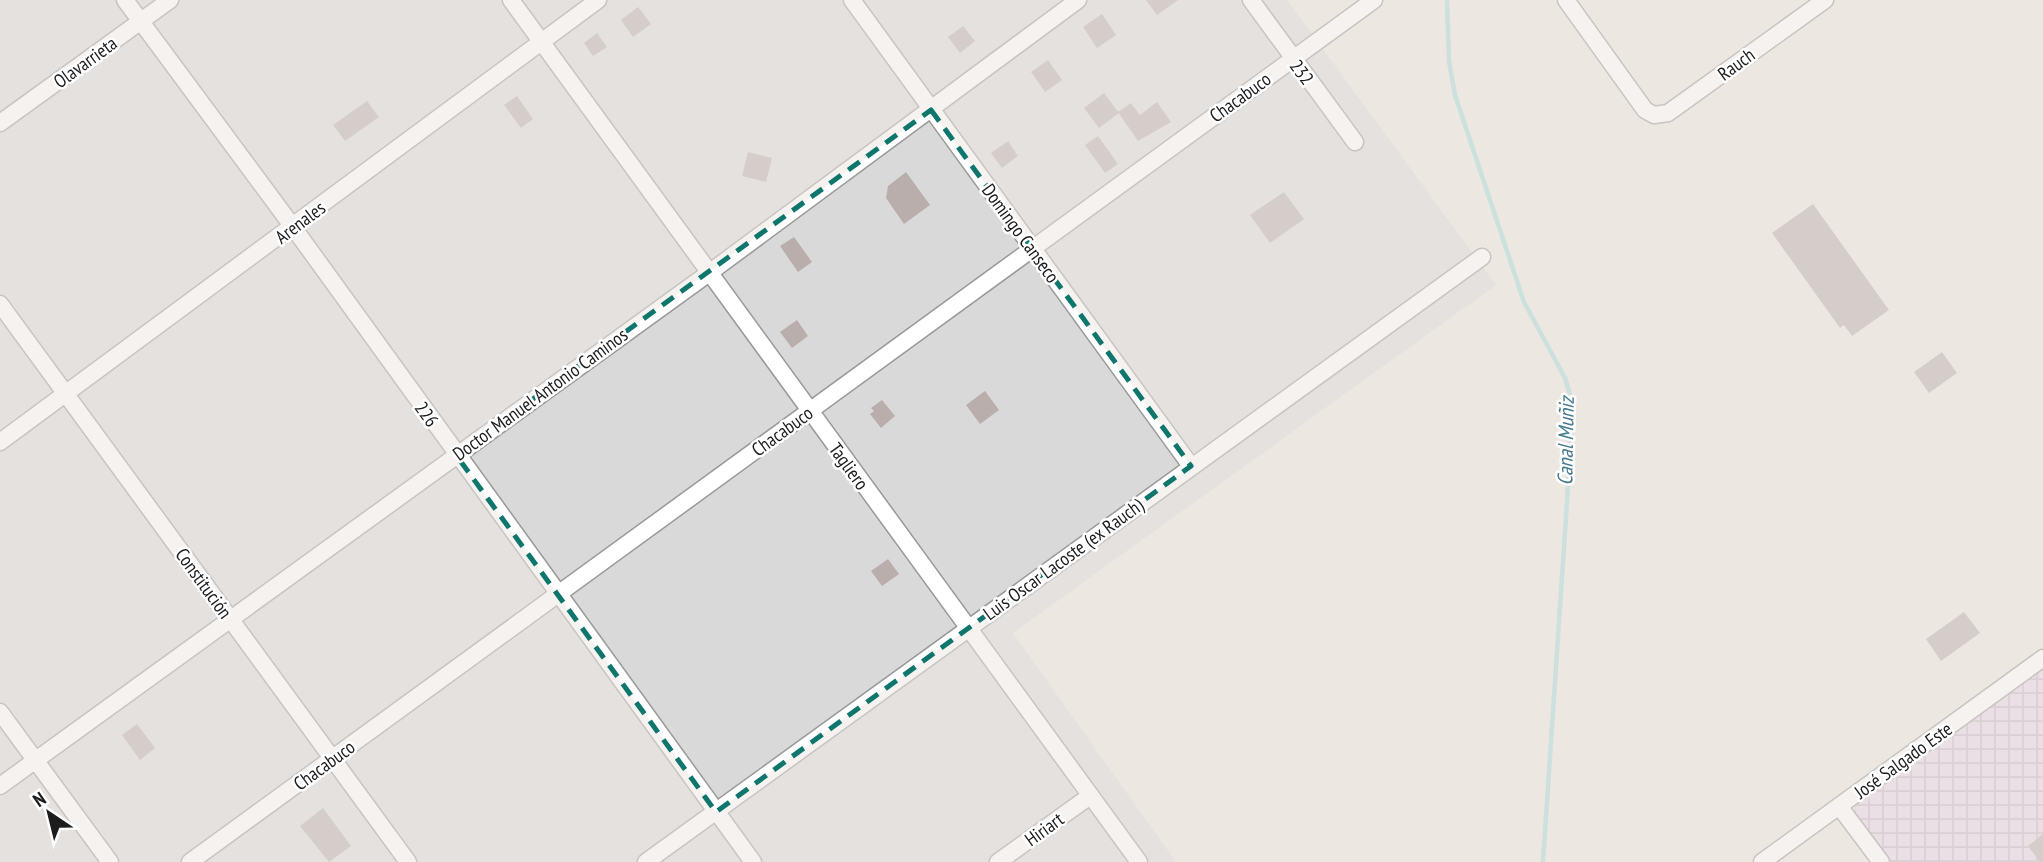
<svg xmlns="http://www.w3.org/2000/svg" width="2043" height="862" viewBox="0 0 2043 862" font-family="'PT Sans Narrow',sans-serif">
  <defs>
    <pattern id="industrial-grid" width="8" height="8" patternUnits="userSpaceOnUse" patternTransform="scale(1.75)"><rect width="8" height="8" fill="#e5d4e6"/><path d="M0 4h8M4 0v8" fill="none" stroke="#c4b5c5"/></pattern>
  </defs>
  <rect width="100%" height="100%" fill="#ede7e2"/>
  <!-- residential -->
  <path fill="#dad9d9" d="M0,0h1287l209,285 -483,348 163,229h-1176z"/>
  <!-- industrial -->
  <path fill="url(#industrial-grid)" d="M2043,666v196h-152l-36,-50 1,-10z"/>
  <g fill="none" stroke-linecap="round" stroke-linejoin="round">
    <!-- stream -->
    <path stroke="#a4d8d8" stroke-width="4.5" d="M1447,0l2,61 6,34 69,207 41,76 6,20 1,29 -29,435"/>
  </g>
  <!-- building -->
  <path fill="#b9aeac" d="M1146,0h32l-21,15z
    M638,7l13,17 -18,13 -12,-17z
    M1102,14l14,21 -19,13 -14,-21z
    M963,26l12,15 -15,12 -12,-16z
    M597,33l10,14 -14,9 -9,-13z
    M1048,60l14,20 -17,12 -14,-20z
    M1104,93l15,20 -20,15 -15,-20z
    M517,96l16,23 -12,9 -17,-23z
    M367,101l12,16 -34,24 -12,-16z
    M1157,102l14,20 -33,19 -20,-29 13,-9 9,12z
    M1098,136l20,28 -13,9 -20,-28z
    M1008,141l10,15 -16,12 -11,-15z
    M748,152l24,6 -6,24 -24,-6z
    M906,172l24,33 -26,19 -18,-26 2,-12z
    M1284,192l20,27 -34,24 -20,-28z
    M1813,204l76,106 -37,26 -8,-11 -4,3 -68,-95z
    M794,237l18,25 -14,10 -18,-26z
    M797,320l11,16 -16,12 -12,-16z
    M1942,352l15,21 -28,20 -15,-21z
    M985,391l14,19 -19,14 -14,-19z
    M882,400l13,16 -14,12 -11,-14 4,-3 -3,-3z
    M888,559l11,15 -17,12 -11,-15z
    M1964,612l16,21 -39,28 -15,-22z
    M137,724l18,24 -15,12 -18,-25z
    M323,808l28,38 -22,16 -29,-36z
    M2043,834v28h-3l-12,-16z"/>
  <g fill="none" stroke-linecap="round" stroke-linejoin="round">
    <!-- street casing -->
    <g stroke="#999" stroke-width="19">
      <path id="street" d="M125,0l168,227 460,635
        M511,0l628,862
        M852,0l339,466
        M1251,0l104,142
        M1566,0l79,110 9,5 14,-2 157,-113
        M0,123l170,-123
        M0,304l408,558
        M0,442l598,-442
        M0,712l110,150
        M0,786l709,-513 369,-273
        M1839,806l42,56
        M190,862l1184,-862
        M646,862l836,-605
        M998,862l92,-66
        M1762,862l281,-204"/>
    </g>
    <!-- street -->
    <use href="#street" stroke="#fff" stroke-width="16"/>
  </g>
  <!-- marked area -->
  <path d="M0 0H2043V862H0ZM931,110l260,356 -475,346 -260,-357z" fill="#ede7e2" fill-opacity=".55" fill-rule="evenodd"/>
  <path fill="none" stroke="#0f766e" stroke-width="5" stroke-dasharray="14 9" stroke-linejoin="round" d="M931,110l260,356 -475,346 -260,-357z"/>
  <g text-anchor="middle" stroke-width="5" stroke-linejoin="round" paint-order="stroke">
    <!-- street labels -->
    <g font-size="19" fill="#1c1c1c" stroke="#fff">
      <text transform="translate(85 62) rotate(-36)" y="7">Olavarrieta</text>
      <text transform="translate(1736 64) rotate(-36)" y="7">Rauch</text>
      <text transform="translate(1302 72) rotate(53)" y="7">232</text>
      <text transform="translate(1240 97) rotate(-36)" y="7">Chacabuco</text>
      <text transform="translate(300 222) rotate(-37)" y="7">Arenales</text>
      <text transform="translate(1021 233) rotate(54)" y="7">Domingo Canseco</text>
      <text transform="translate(540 394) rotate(-36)" y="7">Doctor Manuel Antonio Caminos</text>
      <text transform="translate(427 414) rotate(54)" y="7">226</text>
      <text transform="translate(782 431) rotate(-36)" y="7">Chacabuco</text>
      <text transform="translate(849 466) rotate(54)" y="7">Tagliero</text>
      <text transform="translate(1063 559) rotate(-36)" y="7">Luis Oscar Lacoste (ex Rauch)</text>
      <text transform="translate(204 583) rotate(54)" y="7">Constitución</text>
      <text transform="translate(1903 760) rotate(-36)" y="7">José Salgado Este</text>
      <text transform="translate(324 765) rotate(-36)" y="7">Chacabuco</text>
      <text transform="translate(1044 829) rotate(-36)" y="7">Hiriart</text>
    </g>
    <!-- water labels -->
    <g font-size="21" font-style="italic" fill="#457a8f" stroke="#fff">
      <text transform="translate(1566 441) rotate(-89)" y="7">Canal Muñiz</text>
    </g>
  </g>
  <!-- north arrow -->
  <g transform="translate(49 813) rotate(325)" stroke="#ffffff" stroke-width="5" paint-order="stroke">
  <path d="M0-5L12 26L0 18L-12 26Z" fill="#1c1c1c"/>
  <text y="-10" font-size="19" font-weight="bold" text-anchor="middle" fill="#1c1c1c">N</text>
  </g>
</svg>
